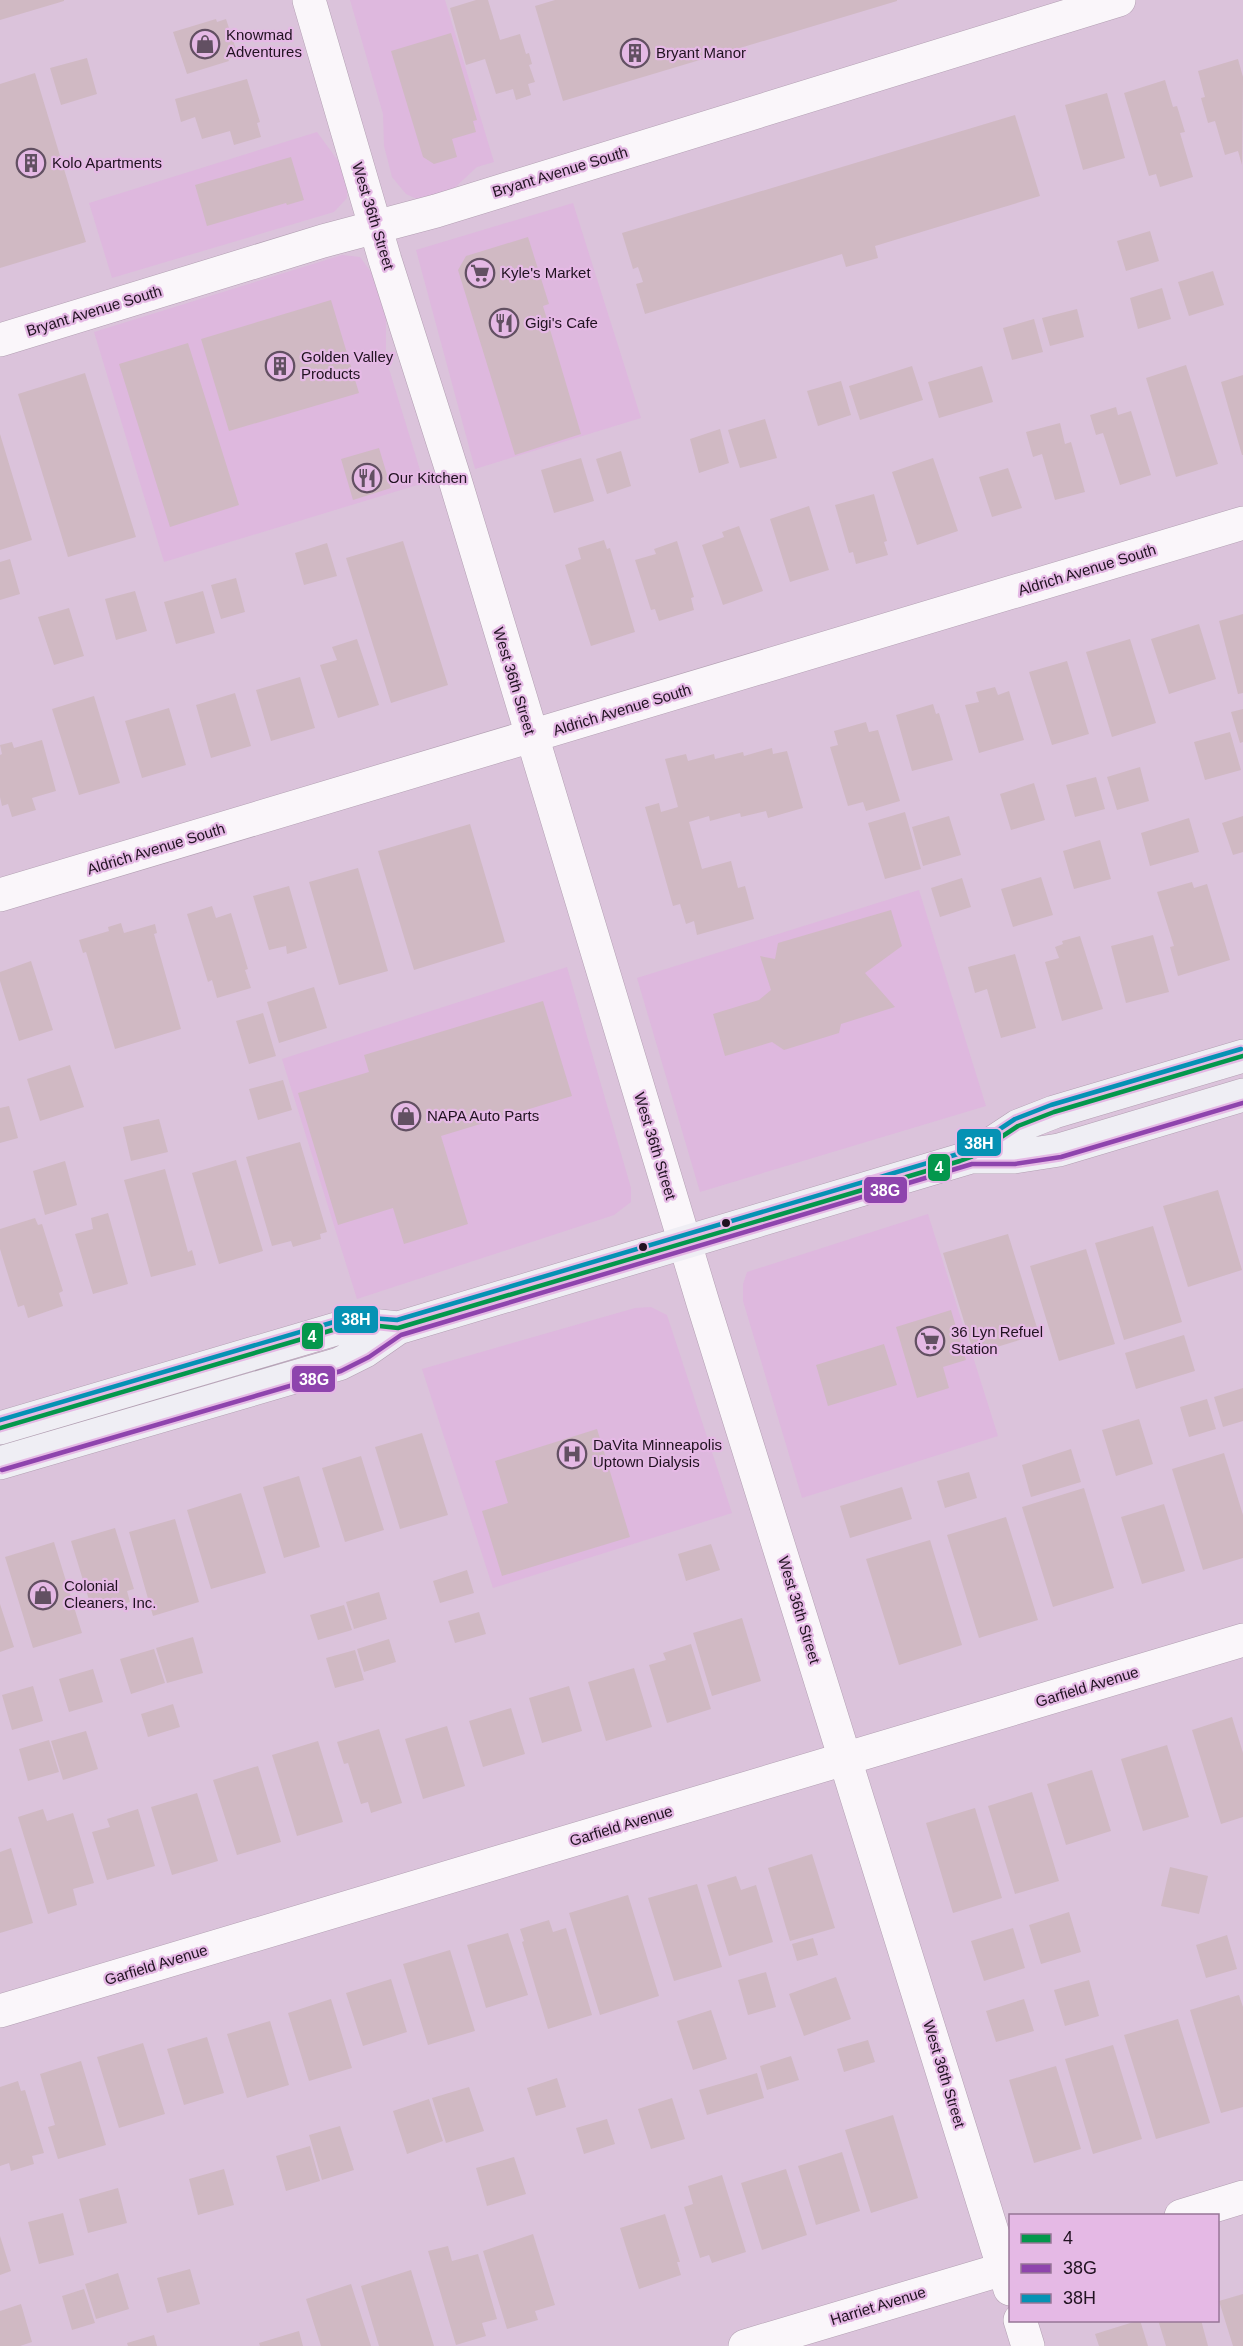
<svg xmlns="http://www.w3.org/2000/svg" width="1243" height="2346" viewBox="0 0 1243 2346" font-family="Helvetica,sans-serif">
  <rect width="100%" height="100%" fill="#dbc3db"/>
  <!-- built -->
  <path fill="#deb8de" d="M350,0h95l49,162 -17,5 -27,25 -29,9 -15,-7 -14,-17 -8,-31 -1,-32z
    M317,132l30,41v25l-13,14 -222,66 -23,-75z
    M573,203l68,215 -166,51 -59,-219z
    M342,255l18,2 11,15 15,46v41l38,124 -260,79 -70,-230z
    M919,890l67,216 -286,86 -63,-214z
    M567,967l64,221v14l-17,13 -257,84 -75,-240z
    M928,1214l70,222 -196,62 -59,-197v-17l4,-12z
    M651,1307l16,8 65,198 -239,75 -71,-219 213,-61z"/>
  <!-- building -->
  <path fill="#d0b9c3" d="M0,0h64v1l-64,19z
    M476,0h12l12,40 20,-6 6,20 3,-1 3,11 -3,1 6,17 -7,2 3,11 -15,5 -3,-11 -17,5 -11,-35 -19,6 -16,-57z
    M555,0h342v1l-334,100 -28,-95z
    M216,19l1,3 9,-3 12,36 -10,4 1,2 -42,13 -14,-42z
    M451,33l26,87 -4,1 3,11 -24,7 5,18 -23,7 -11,-7 -32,-106z
    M87,58l10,36 -36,11 -11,-37z
    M1238,59l5,18 -1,88 -4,-14 -13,4 -10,-34 -7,2 -7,-25 4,-1 -7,-26z
    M35,73l51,169 -86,26v-184z
    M247,79l13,43 -3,1 4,14 -27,8 -4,-14 -28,8 -7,-22 -14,5 -6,-23z
    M1165,80l8,27 4,-1 8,26 -5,1 13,44 -33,10 -4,-13 -7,2 -25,-83z
    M1107,93l18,65 -42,12 -18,-65z
    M1015,115l25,81 -165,50 3,12 -32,9 -4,-13 -197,60 -9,-30 7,-2 -5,-15 -5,2 -11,-36z
    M291,157l13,43 -17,5 -1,-2 -79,23 -12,-41z
    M1150,231l9,30 -33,10 -9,-30z
    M528,237l21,67 -6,2 38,128 -66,21 -57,-185 8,-14z
    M1213,271l11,34 -35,11 -11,-34z
    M1162,288l9,31 -33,10 -8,-31z
    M331,300l28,93 -130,38 -28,-92z
    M1077,309l7,28 -34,9 -8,-28z
    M1034,319l9,33 -31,8 -9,-32z
    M188,343l51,162 -69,22 -51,-163z
    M1186,365l32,99 -42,13 -30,-99z
    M912,366l11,34 -63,20 -11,-34z
    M982,366l11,36 -54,16 -11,-36z
    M85,373l51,164 -68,20 -50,-163z
    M1243,375v80h-1l-21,-73z
    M841,381l10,34 -33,11 -11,-35z
    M1116,407l2,8 13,-4 20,64 -31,10 -17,-52 -7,2 -6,-20z
    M765,419l12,39 -37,10 -12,-38z
    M1060,423l5,21 6,-2 14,50 -30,8 -13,-46 -9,3 -7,-25z
    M720,429l9,34 -30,10 -9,-34z
    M0,434l32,106 -32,10z
    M379,448l12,40 -38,12 -12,-41z
    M621,451l10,35 -24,8 -11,-35z
    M581,458l13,43 -40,12 -13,-43z
    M933,458l25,73 -41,14 -25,-73z
    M1008,468l14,40 -30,9 -13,-40z
    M874,494l13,47 -3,1 4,13 -32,9 -3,-12 -4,1 -14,-48z
    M809,506l20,64 -39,12 -20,-63z
    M739,526l24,65 -40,14 -21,-60 22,-8 -2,-5z
    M604,540l3,9 3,-1 25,84 -44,14 -26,-81 16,-6 -3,-11z
    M403,541l45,144 -57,18 -45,-145z
    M677,541l17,56 -3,1 3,12 -35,11 -4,-12 -4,1 -16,-50 21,-6 -2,-5z
    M327,543l10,33 -33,9 -9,-32z
    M10,559l10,35 -20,6v-38z
    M236,578l9,34 -24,7 -10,-34z
    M135,591l12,40 -31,9 -11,-41z
    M203,591l12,42 -39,11 -12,-42z
    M69,608l15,48 -30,9 -16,-48z
    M1243,614v79l-5,1 -19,-73z
    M1199,624l17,55 -47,15 -18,-55z
    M357,639l22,66 -41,13 -18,-53 17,-5 -5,-13z
    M1130,639l26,84 -44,14 -26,-85z
    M1067,661l22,73 -37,11 -23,-73z
    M300,677l15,51 -44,13 -15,-51z
    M995,687l3,8 11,-4 15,49 -45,13 -14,-48 14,-3 -3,-10z
    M235,693l16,53 -40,12 -15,-53z
    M94,696l26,87 -41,12 -27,-86z
    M933,704l3,10 3,-1 14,47 -41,11 -16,-56z
    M169,708l17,57 -44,13 -17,-57z
    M1243,709v33l-3,1 -9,-31z
    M866,722l3,10 9,-2 22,71 -34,10 -3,-9 -15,4 -18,-59 8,-2 -4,-14z
    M1230,732l11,38 -36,10 -11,-38z
    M42,740l14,51 -24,7 4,12 -24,7 -4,-13 -6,2 -2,-9v-42l2,-1 -2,-9 12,-3 2,6z
    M772,748l1,6 14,-3 16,57 -35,10 -2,-7 -25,6 -1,-4 -30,8 -1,-5 -20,6 13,47 29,-8 7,27 7,-2 9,33 -57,16 -3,-14 -8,3 -6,-20 -7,2 -28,-99 14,-4 2,9 17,-5 -13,-48 21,-5 2,7 26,-7 1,5 28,-7 1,4z
    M1140,767l9,34 -32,9 -10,-33z
    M1096,777l9,32 -30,8 -9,-32z
    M1034,783l11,37 -34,10 -11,-36z
    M905,812l16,57 -36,10 -17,-56z
    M949,816l12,39 -38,11 -11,-39z
    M1243,816v36l-10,3 -11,-32z
    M1189,818l10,34 -49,14 -9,-33z
    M470,824l35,118 -91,28 -36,-119z
    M1100,840l11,39 -37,10 -11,-38z
    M358,868l30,103 -49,14 -30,-103z
    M1041,877l12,38 -40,12 -12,-38z
    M962,878l9,29 -31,10 -9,-29z
    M1192,882l2,6 13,-4 23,76 -52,16 -8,-29 4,-1 -17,-54z
    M289,886l18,62 -20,6 -1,-8 -17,4 -16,-54z
    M212,906l4,12 15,-5 17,56 -3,1 6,18 -34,10 -5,-18 -4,2 -21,-68z
    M891,910l11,36 -37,27 30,34 -54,17 -2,9 -55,17 -12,-8 -47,14 -12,-42 46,-14 12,-10 -11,-34 15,3 3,-16z
    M121,923l3,10 31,-9 2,9 -3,1 27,95 -66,20 -29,-97 -3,1 -4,-13 30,-9 -1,-4z
    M1153,935l16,57 -43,11 -15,-57z
    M1080,936l23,73 -41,12 -17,-59 14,-4 -4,-11 8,-3 -1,-3z
    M1015,954l21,74 -35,10 -14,-49 -12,4 -7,-26z
    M31,961l22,69 -34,11 -19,-60v-9z
    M314,987l13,41 -48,15 -12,-41z
    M543,1001l29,95 -131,40 27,88 -64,20 -11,-36 -55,17 -40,-132 71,-21 -5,-17z
    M263,1013l13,43 -27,8 -13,-43z
    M70,1065l14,42 -44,14 -13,-42z
    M283,1080l9,30 -34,10 -9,-31z
    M9,1106l9,32 -18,5v-35z
    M159,1119l9,33 -37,9 -8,-34z
    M300,1142l27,90 -7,2 1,5 -28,8 -2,-6 -19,5 -26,-89z
    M236,1160l27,91 -44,13 -27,-91z
    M65,1161l12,44 -32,10 -12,-44z
    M165,1169l23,83 4,-2 4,15 -45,12 -27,-97z
    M1218,1190l24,80 -54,17 -25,-81z
    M108,1213l20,71 -35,10 -18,-60 18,-5 -2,-11z
    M35,1218l3,7 4,-1 21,67 -4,2 4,13 -35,12 -4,-13 -6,2 -18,-58v-20z
    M1153,1226l29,96 -58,18 -29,-97z
    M1008,1234l31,100 -65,20 -31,-101z
    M1086,1249l29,95 -56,17 -29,-95z
    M951,1310l15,50 -23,7 6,21 -32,10 -21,-71z
    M1184,1335l11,36 -59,18 -11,-36z
    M884,1344l13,41 -69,21 -12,-41z
    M1243,1388v33l-20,6 -9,-30z
    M1207,1399l9,30 -27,8 -9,-30z
    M1139,1419l14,45 -37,12 -14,-46z
    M597,1429l33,108 -128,39 -20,-65 26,-8 -13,-42z
    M422,1433l26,82 -48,14 -25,-82z
    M1071,1449l10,33 -50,15 -9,-32z
    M1224,1453l19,62v43l-40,12 -31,-101z
    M361,1456l23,74 -39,12 -23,-74z
    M969,1472l8,26 -32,10 -8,-27z
    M299,1476l21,71 -36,11 -21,-71z
    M902,1487l10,32 -62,19 -10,-32z
    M1084,1488l30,100 -61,19 -31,-100z
    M241,1493l25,80 -55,16 -24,-79z
    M1164,1504l21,67 -43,13 -21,-67z
    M1006,1517l32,103 -59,18 -32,-103z
    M175,1519l24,83 -46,14 -24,-84z
    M115,1528l19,61 -7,2 3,11 -25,8 -4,-11 -11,4 -19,-62z
    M930,1540l32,105 -63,20 -33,-106z
    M54,1542l28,91 -49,15 -28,-91z
    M711,1544l9,26 -34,11 -8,-27z
    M467,1570l7,23 -34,10 -7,-22z
    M379,1592l8,27 -33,10 -8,-27z
    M0,1604l14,43 -14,5z
    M344,1605l8,25 -34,10 -8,-25z
    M479,1612l7,22 -31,9 -7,-22z
    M742,1618l19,63 -49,15 -19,-63z
    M193,1637l10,36 -36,10 -11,-35z
    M389,1639l7,23 -32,10 -7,-23z
    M691,1644l20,65 -44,14 -18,-58 17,-5 -3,-7z
    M154,1649l11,34 -34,11 -11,-35z
    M355,1650l9,30 -29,8 -9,-30z
    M634,1668l18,59 -46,14 -18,-59z
    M93,1669l10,33 -34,10 -10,-33z
    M33,1686l10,35 -31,9 -10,-35z
    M569,1686l13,45 -40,12 -13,-45z
    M173,1704l7,23 -32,10 -7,-23z
    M511,1708l14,46 -42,13 -14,-46z
    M1232,1717l11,36v64l-22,7 -29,-94z
    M447,1726l18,60 -42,13 -18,-60z
    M379,1729l23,74 -31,10 -3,-11 -7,2 -13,-41 -4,1 -7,-22z
    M86,1731l12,38 -35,11 -12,-39z
    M49,1740l10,32 -31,9 -9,-32z
    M318,1741l25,81 -46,14 -25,-81z
    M1167,1745l22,72 -46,14 -22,-72z
    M258,1766l23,76 -44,13 -24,-75z
    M1092,1770l19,61 -45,14 -19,-61z
    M1032,1792l27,89 -44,13 -27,-88z
    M197,1793l21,68 -46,14 -21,-68z
    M975,1808l27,90 -49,15 -27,-90z
    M43,1809l4,12 26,-8 21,70 -21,6 4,16 -29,9 -30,-97z
    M138,1809l17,57 -48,14 -15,-48 18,-5 -3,-8z
    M11,1848l22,75 -33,10v-81z
    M812,1854l23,74 -45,13 -22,-73z
    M1170,1867l38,9 -9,38 -38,-8z
    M736,1876l5,14 15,-5 17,57 -44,14 -22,-71z
    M697,1884l25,83 -48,14 -26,-83z
    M628,1895l31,101 -59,19 -31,-102z
    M1069,1912l12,40 -40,12 -12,-39z
    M549,1920l4,12 13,-4 26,87 -44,14 -26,-87 2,-1 -4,-12z
    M1013,1928l12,40 -41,13 -13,-40z
    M508,1933l20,62 -42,13 -19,-63z
    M1227,1935l10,34 -31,9 -10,-33z
    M813,1938l5,17 -21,6 -5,-17z
    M450,1950l25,81 -47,14 -25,-81z
    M766,1972l10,35 -28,8 -10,-35z
    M836,1977l15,42 -47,17 -15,-42z
    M391,1979l16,53 -44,14 -17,-53z
    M1089,1980l10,36 -34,10 -11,-36z
    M1239,1995l4,12v100l-22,6 -31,-103z
    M331,1999l21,69 -43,13 -21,-68z
    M1024,1999l10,32 -38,11 -10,-31z
    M711,2010l16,49 -34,11 -16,-49z
    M1178,2019l32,104 -54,16 -32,-104z
    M270,2021l19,64 -42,13 -20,-64z
    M207,2037l17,56 -40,12 -17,-56z
    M868,2040l7,22 -31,10 -7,-23z
    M143,2043l22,71 -46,14 -22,-71z
    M1113,2045l29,94 -49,15 -28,-95z
    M791,2056l8,24 -32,10 -7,-24z
    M81,2061l25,84 -48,14 -10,-32 7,-2 -15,-51z
    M1056,2066l25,83 -47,14 -25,-83z
    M757,2073l7,25 -57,17 -8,-25z
    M557,2078l9,29 -30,9 -9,-28z
    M18,2081l3,10 4,-1 19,63 -12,3 2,8 -23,7 -2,-8 -9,3v-79z
    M469,2087l15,44 -38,12 -14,-45z
    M672,2098l13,41 -34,10 -13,-40z
    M429,2099l14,42 -36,13 -14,-43z
    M893,2115l25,83 -47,15 -26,-83z
    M607,2119l8,25 -31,10 -8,-26z
    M340,2126l14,44 -32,10 -13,-45z
    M310,2146l10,35 -34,10 -10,-35z
    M842,2152l18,59 -44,14 -18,-59z
    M514,2157l12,37 -39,12 -11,-38z
    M224,2169l10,36 -36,10 -9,-36z
    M786,2169l21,66 -45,15 -21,-67z
    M722,2175l24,77 -34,11 -3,-8 -9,3 -16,-51 9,-3 -5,-18z
    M118,2188l9,35 -39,10 -9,-34z
    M63,2213l11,42 -35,9 -11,-42z
    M665,2214l15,48h-3l4,13 -42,14 -19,-61z
    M533,2234l22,71 -20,6 3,9 -31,9 -24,-78z
    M0,2236l11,35 -11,4z
    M448,2246l4,15 26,-7 19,65 -15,4 4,13 -30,9 -28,-94z
    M190,2269l10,35 -33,9 -10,-35z
    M411,2270l23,76h-55l-18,-60z
    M118,2273l11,36 -33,10 -11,-35z
    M351,2284l20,62h-50l-15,-47z
    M84,2289l11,34 -23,7 -10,-34z
    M1243,2294v52h-10l-14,-45z
    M21,2304l11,38 -12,4h-20v-35z
    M1140,2320l8,26h-49l-4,-12z
    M1158,2320h43l7,26h-42z
    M299,2331l4,15h-43l-1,-3z
    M154,2335l3,11h-29l-1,-3z"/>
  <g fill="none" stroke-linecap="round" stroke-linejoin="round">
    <!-- minor casing -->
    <g stroke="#b29fb2" stroke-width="34">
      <path id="minor" d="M0,340l323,-99 113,-30 683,-211
        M0,895l1243,-372
        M0,2011l1243,-371
        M1181,2216l62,-19
        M745,2346l265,-79"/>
    </g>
    <!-- tertiary casing -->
    <g stroke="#b29fb2" stroke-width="34">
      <path id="tertiary" d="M309,0l76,260 70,220 248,823 307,986
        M1020,2320l8,26"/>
    </g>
    <!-- secondary casing -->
    <g stroke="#b29fb2" stroke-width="34">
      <path id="secondary" d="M971,1157l47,-31 36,-14 189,-56
        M0,1428l336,-99 34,-4 28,3
        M0,1463l339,-99 26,-13 33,-23 573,-171h43l45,-7 184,-55"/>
    </g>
    <!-- minor -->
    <use href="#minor" stroke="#faf6fa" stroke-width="33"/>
    <!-- tertiary -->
    <use href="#tertiary" stroke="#faf6fa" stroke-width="33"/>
    <!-- secondary -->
    <use href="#secondary" stroke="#efeef4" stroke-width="33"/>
    <!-- bus-1 casing -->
    <g stroke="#e5b9e5" stroke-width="9">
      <path id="bus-1" d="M0,1428l336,-99 34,-4 28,3 562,-167 11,-4 47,-31 36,-14 189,-56"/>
    </g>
    <!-- bus-2 casing -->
    <g stroke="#e5b9e5" stroke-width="9">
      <path id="bus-2" d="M2,1470l339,-99 28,-14 32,-22 571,-171h43l46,-7 182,-54"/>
    </g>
    <!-- bus-3 casing -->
    <g stroke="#e5b9e5" stroke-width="9">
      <path id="bus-3" d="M0,1420l334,-98 36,-4 27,2 561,-166 10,-4 47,-31 36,-14 190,-56"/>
    </g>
    <!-- bus-1 -->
    <use href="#bus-1" stroke="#03974c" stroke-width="4.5"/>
    <!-- bus-2 -->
    <use href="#bus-2" stroke="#8e44ad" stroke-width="4.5"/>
    <!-- bus-3 -->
    <use href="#bus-3" stroke="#0592b4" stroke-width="4.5"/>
  </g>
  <!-- icons -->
  <defs>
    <g id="shop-ring" transform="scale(1.5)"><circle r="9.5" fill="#e5b9e5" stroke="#625062" stroke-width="1.5"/><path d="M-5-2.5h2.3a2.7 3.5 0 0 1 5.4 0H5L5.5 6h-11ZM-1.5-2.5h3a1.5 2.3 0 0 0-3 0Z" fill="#625062"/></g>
    <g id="building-ring" transform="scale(1.5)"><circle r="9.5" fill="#e5b9e5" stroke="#625062" stroke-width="1.5"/><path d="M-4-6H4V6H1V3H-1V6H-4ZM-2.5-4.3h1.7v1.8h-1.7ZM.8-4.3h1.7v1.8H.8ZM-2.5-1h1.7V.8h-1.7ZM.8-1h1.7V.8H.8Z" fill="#625062"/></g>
    <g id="supermarket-ring" transform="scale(1.5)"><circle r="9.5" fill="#e5b9e5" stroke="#625062" stroke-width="1.5"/><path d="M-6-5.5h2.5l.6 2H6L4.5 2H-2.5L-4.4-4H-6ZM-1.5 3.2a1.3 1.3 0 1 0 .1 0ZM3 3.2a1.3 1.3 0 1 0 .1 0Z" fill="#625062"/></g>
    <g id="restaurant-ring" transform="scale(1.5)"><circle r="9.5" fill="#e5b9e5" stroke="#625062" stroke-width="1.5"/><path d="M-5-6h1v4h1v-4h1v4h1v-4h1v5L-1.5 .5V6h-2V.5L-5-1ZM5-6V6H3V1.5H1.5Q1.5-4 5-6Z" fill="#625062"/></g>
    <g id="hospital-ring" transform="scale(1.5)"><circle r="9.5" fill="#e5b9e5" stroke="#625062" stroke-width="1.5"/><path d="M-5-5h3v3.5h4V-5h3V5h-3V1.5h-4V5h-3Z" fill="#625062"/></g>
  </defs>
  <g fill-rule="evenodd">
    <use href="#shop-ring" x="205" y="44"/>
    <use href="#building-ring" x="635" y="53"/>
    <use href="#building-ring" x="31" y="163"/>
    <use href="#supermarket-ring" x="480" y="273"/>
    <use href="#restaurant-ring" x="504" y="323"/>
    <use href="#building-ring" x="280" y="366"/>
    <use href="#restaurant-ring" x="367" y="478"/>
    <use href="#shop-ring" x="406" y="1116"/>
    <use href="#supermarket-ring" x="930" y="1341"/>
    <use href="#hospital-ring" x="572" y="1454"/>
    <use href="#shop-ring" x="43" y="1595"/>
  </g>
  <!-- markers -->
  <g fill="#211221" stroke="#e5b9e5" stroke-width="2">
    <circle cx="726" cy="1223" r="5"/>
    <circle cx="643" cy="1247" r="5"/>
  </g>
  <g text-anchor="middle" stroke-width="4.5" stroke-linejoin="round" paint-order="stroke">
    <!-- poi labels -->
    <g font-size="15" fill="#211221" stroke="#e5b9e5" text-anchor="start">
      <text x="226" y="40">Knowmad<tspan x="226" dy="17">Adventures</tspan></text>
      <text x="656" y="58">Bryant Manor</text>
      <text x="52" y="168">Kolo Apartments</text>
      <text x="501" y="278">Kyle's Market</text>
      <text x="525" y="328">Gigi's Cafe</text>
      <text x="301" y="362">Golden Valley<tspan x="301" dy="17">Products</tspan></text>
      <text x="388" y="483">Our Kitchen</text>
      <text x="427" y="1121">NAPA Auto Parts</text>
      <text x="951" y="1337">36 Lyn Refuel<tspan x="951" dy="17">Station</tspan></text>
      <text x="593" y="1450">DaVita Minneapolis<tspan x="593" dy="17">Uptown Dialysis</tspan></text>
      <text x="64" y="1591">Colonial<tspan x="64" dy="17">Cleaners, Inc.</tspan></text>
    </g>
    <!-- street labels -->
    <g font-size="15" fill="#211221" stroke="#e5b9e5">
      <text transform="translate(560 172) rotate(-17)" y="5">Bryant Avenue South</text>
      <text transform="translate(373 216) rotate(73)" y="5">West 36th Street</text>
      <text transform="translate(94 311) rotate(-17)" y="5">Bryant Avenue South</text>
      <text transform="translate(1087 570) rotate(-17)" y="5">Aldrich Avenue South</text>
      <text transform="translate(514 681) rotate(73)" y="5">West 36th Street</text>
      <text transform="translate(622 710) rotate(-17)" y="5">Aldrich Avenue South</text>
      <text transform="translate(156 849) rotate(-17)" y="5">Aldrich Avenue South</text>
      <text transform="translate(655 1146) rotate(73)" y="5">West 36th Street</text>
      <text transform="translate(799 1610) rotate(73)" y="5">West 36th Street</text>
      <text transform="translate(1087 1687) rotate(-17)" y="5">Garfield Avenue</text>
      <text transform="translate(621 1826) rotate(-17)" y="5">Garfield Avenue</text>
      <text transform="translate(156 1965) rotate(-17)" y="5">Garfield Avenue</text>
      <text transform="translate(944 2074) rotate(73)" y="5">West 36th Street</text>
      <text transform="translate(878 2306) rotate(-17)" y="5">Harriet Avenue</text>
    </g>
  </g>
  <g stroke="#e5b9e5" stroke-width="2">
    <rect x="956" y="1128" width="46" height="29" rx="6" fill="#0592b4"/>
    <rect x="927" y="1153" width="24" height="29" rx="6" fill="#03974c"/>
    <rect x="863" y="1176" width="45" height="28" rx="6" fill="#8e44ad"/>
    <rect x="333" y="1305" width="46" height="29" rx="6" fill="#0592b4"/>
    <rect x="301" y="1322" width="23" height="28" rx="6" fill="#03974c"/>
    <rect x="291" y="1365" width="45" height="28" rx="6" fill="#8e44ad"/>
  </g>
  <g font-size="16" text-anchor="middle" font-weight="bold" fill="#fff">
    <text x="979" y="1149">38H</text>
    <text x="939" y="1173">4</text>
    <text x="885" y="1196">38G</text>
    <text x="356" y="1325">38H</text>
    <text x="312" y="1342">4</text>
    <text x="314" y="1385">38G</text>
  </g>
  <!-- legend -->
  <rect x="1009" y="2214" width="210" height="108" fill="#e5b9e5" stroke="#977697" stroke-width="1.5"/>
  <rect x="1021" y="2234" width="30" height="9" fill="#03974c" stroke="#977697" stroke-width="1.5"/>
  <text x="1063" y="2244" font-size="18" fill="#211221">4</text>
  <rect x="1021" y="2264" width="30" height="9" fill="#8e44ad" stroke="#977697" stroke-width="1.5"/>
  <text x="1063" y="2274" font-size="18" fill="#211221">38G</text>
  <rect x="1021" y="2294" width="30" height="9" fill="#0592b4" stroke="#977697" stroke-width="1.5"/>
  <text x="1063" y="2304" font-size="18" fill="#211221">38H</text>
</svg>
